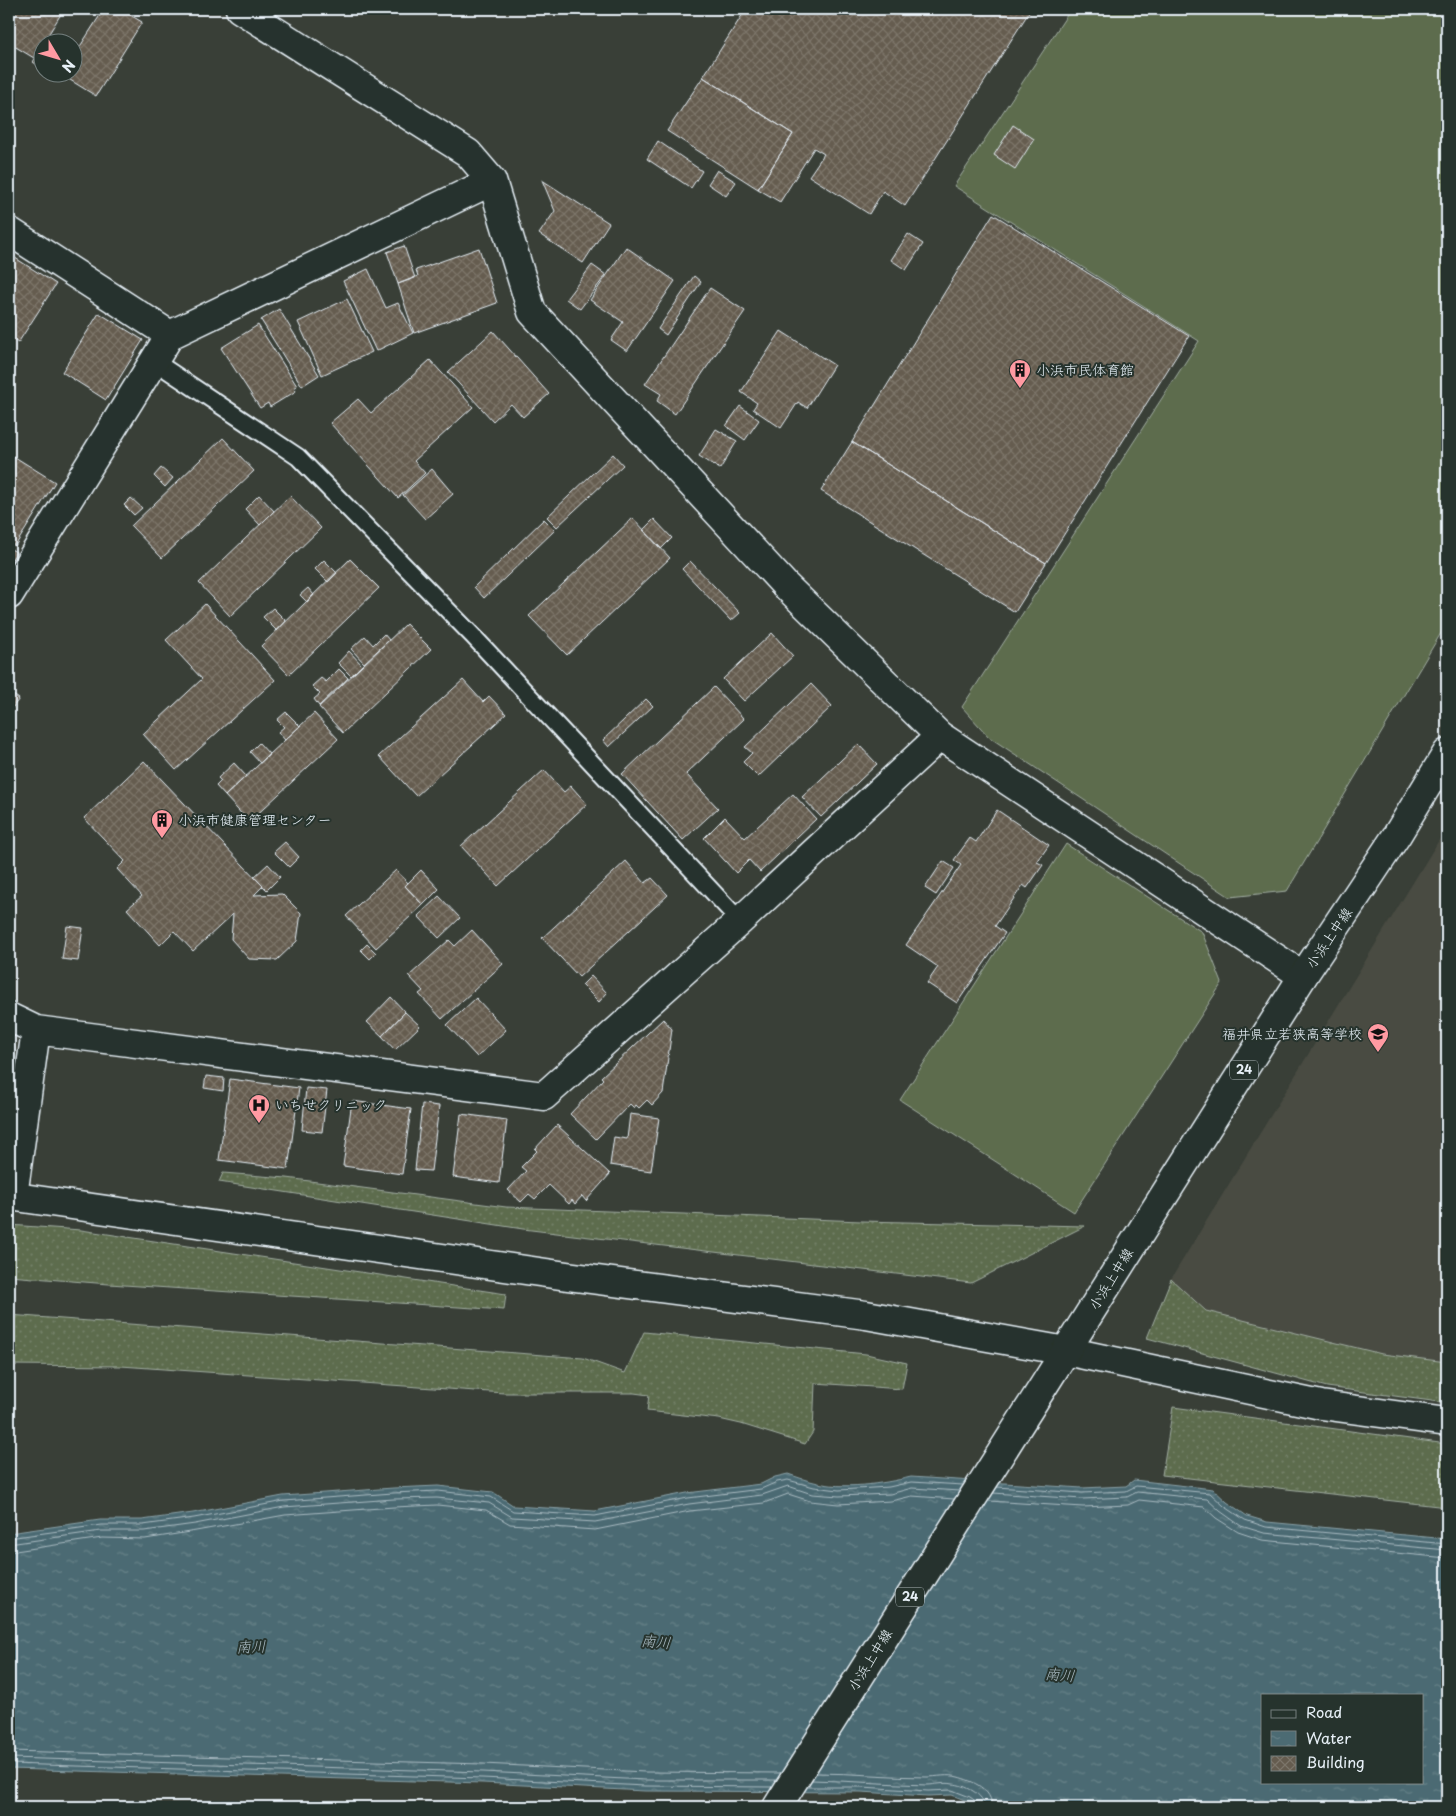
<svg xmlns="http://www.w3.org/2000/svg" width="1456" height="1816" viewBox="0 0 1456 1816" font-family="'Playpen Sans','Klee One',sans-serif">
  <defs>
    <pattern id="grass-dots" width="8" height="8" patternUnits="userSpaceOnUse" patternTransform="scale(1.25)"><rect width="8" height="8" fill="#5d6c4e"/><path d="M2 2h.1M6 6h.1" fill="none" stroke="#748168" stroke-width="1.8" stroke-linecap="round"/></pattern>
    <pattern id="water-ripples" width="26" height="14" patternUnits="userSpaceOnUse" patternTransform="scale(1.25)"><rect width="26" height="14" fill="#4c6b73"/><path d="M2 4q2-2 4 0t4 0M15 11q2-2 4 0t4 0" fill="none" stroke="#668188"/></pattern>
    <pattern id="building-cross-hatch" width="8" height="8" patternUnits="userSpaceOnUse" patternTransform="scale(1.25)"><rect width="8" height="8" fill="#655c4f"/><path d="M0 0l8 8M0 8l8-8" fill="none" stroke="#7b7469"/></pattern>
  </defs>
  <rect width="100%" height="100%" fill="#393f37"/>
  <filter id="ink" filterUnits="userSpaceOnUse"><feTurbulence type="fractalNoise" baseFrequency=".02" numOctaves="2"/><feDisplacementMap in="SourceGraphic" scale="10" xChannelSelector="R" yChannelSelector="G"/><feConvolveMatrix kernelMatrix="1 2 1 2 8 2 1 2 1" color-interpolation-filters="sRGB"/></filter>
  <g filter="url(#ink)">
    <!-- built -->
    <path fill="#494b42" d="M1447,827v535l-65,-8 -176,-43 -35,-32z"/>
    <!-- grass -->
    <path fill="url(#grass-dots)" stroke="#a2aea3" d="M223,1173l64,5 219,29 355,14 224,5 -114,57 -448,-54 -304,-47z
      M9,1225l72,5 425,64 -2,16 -395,-26 -100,-8z
      M1171,1279l35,32 176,43 65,8v41l-120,-16 -180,-49z
      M9,1315l574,43 42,15 19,-41 222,22 41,9 -5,26 -87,-6 -2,49 -8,12 -64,-20 -22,-5 -72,-8 2,-16 -15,-2h-130l-383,-27 -112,-1z
      M1173,1407l274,37v63l-285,-32z"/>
    <!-- pitch -->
    <path fill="#5d6c4e" stroke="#a2aea3" d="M1071,9h376v614l-160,268 -57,6 -241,-160 -27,-30 237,-366 -245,-155z
      M1066,844l136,88 20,51 -148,229 -174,-112z"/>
    <!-- water -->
    <path fill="url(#water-ripples)" stroke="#8aa1a8" fill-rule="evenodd" d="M788,1474c9,3 17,6 26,8 29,8 68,2 97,-5l171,11 44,-2 8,-6 79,9 14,13 20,14 20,6 180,17v268h-471l-9,-6 -15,-6 -24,1 -67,-4 -216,-1 -163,-8 -473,-14v-236l91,-13h42l51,-7 90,-17 110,-8 45,-2 55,6 21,14 81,5 92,-18 74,-9 14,-7zM1262,1695h160v87h-160z"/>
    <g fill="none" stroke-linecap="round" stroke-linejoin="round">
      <!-- shore -->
      <path stroke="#aabbc3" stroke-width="1" d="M997,1487l85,6 44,-2 10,-5 74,7 14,13 21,14 21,7 181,17
        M993,1493l89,6 45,-2 10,-5 70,7 13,12 21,15 23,7 183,17
        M989,1501l94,6 45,-2 11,-5 65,7 12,11 22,14 24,8 185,18
        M9,1538l92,-13h42l51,-7 90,-17 109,-8 45,-2 53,6 22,14 82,5 93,-18 73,-9 16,-7 11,-2 26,7 25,3 50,-3 22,-5 52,3
        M9,1544l92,-13h43l51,-7 89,-17 110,-8 43,-1 52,5 23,14 83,5 94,-18 73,-9 26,-9 24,8 27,2 51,-2 22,-6 47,3
        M9,1552l93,-14 43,1 51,-8 89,-16 109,-8 43,-2 49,5 24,14 85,6 95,-19 74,-8 24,-9 22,7 28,3 53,-3 21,-5 42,3
        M9,1751l474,13 162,8 136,1
        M9,1758l474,14 162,8h131
        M9,1764l473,14 163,8 127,1
        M816,1773c37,0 74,4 111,4 10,0 21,-3 31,0 15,4 34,12 34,30
        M812,1780c38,1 76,4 115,5 8,0 18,-3 26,-1 12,1 31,10 32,23
        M808,1787h54l66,4 24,-1 18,7 7,5 1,5"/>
    </g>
    <!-- building -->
    <path fill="url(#building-cross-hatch)" stroke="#e8f1f8" d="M9,9h55l-30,49 -25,-15z
      M104,9h16l22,13 -46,74 -34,-21 2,-3h8v-13z
      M746,9h285l-126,197 -22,-15 -14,23 -60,-38 15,-22 -10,-6 -34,54 -22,-13 35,-55 -90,-57z
      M40,51l2,1v16l-9,-6z
      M703,77l90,57 -35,55 -91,-58z
      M1013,125l21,14 -19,30 -21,-14z
      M658,141l44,30 -11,17 -44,-29z
      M717,170l19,12 -10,14 -18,-12z
      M542,180l67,43 -26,40 -44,-29 16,-23z
      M993,214l196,122 -143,227 -194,-121z
      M908,234l15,10 -17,26 -15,-10z
      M404,246l11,32 -17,6 -11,-32z
      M626,247l49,34 -48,70 -16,-11 12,-18 -33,-22z
      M479,248l18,55 -83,30 -16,-49 20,-8 -2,-6z
      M12,256l44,28 -38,59 -9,-6v-76z
      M592,265l14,10 -26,34 -14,-10z
      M368,269l18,39 12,-5 15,30 -37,18 -33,-70z
      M694,276l7,6 -35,53 -8,-6z
      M710,288l35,23 -70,103 -18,-13 4,-7 -16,-10z
      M347,299l25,53 -50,23 -24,-53z
      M279,309l40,66 -17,11 -41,-66z
      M99,313l44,27 -37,60 -44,-28z
      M258,325l39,61 -3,2 2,3 -26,16 -2,-4 -8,5 -39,-60z
      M493,331l56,63 -26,23 -12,-13 -18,17 -45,-49z
      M781,331l53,34 -27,43 -9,-6 -17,26 -28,-19 4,-6 -16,-11z
      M430,360l43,47 -59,54 11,12 -27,25 -68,-75 28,-24 13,14z
      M740,406l19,14 -14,20 -19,-14z
      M716,429l21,12 -17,28 -21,-13z
      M223,438l31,33 -92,87 -31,-32z
      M852,442l194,121 -31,49 -194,-121z
      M10,454l45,28 -40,64 -6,-4v-86z
      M613,454l10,11 -66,62 -10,-10z
      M161,468l12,10 -8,9 -11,-11z
      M432,469l21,25 -28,25 -22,-24z
      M259,495l15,16 -14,14 -15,-16z
      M290,496l31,32 -91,88 -31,-33z
      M131,498l11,10 -8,7 -10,-10z
      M633,518l37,40 -103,97 -38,-39z
      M544,519l11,11 -71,68 -10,-11z
      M654,519l18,19 -11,11 -18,-19z
      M9,548l7,4 -7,13z
      M350,559l29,29 -90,87 -28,-29z
      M324,560l13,13 -9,9 -13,-13z
      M690,561l50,52 -9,8 -49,-52z
      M308,588l6,7 -7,7 -7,-7z
      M205,604l70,76 -99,90 -33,-36 59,-55 -36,-39z
      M273,608l13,13 -9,10 -14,-14z
      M406,624l25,25 -88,84 -24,-26z
      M772,633l21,23 -49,45 -21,-22z
      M384,634l5,6 -25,23 -13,-14 14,-13 8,9z
      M349,651l13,14 -11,11 -13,-13z
      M339,669l9,9 -29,28 -5,-7 6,-5 -8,-8 9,-8 5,4z
      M463,680l20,22 6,-6 17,18 -90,82 -37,-40z
      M811,684l21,22 -74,71 -15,-15 9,-9 -7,-6z
      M714,687l30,32 -58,55 32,34 -35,32 -61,-66z
      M9,692l10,7 -10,13z
      M646,699l7,7 -44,41 -6,-7z
      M286,712l14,14 -15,14 -7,-8 6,-5 -7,-7z
      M314,713l24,26 -89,83 -24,-26z
      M259,743l10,11 -9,9 -10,-11z
      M858,744l19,20 -56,53 -19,-20z
      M144,761l119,125 -9,9 28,-1 19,19 -4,28 -20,19 -28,-1 -18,-20 2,-25 -40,37 -19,-20 -14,14 -33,-36 15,-13 -25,-27 8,-8 -41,-43z
      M234,763l12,13 -21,20 -9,-10 5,-5 -3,-3z
      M544,770l20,22 7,-6 16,18 -89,82 -37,-40z
      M793,794l23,25 -56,53 -11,-12 -13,13 -32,-35 21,-21 20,21z
      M997,810l52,35 -12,17 6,3 -16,23 -4,-3 -28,41 10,7 -48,70 -30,-20 11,-16 -32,-22 55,-80 -7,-5 16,-22 6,4z
      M285,842l14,15 -10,10 -15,-15z
      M626,861l19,22 7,-5 16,17 -89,82 -37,-39z
      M943,861l11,7 -18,27 -11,-7z
      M268,864l12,13 -13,13 -13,-13z
      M396,870l12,13 -3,3 18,19 -47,43 -30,-32z
      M421,870l18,19 -16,16 -18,-19z
      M439,896l21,22 -21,20 -21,-22z
      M67,926l16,2 -5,33 -16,-2z
      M472,930l31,34 -61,55 -23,-25 4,-3 -14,-15 40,-36 6,6z
      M367,944l9,9 -6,6 -9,-9z
      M591,976l16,17 -8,9 -17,-17z
      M391,997l14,15 -23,24 -15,-14z
      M476,998l30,32 -29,27 -30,-32z
      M405,1012l15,14 -25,24 -13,-14z
      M663,1019l9,10 -9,64 -11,12 -5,-5 -8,8 -3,-3 -2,3 -4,-4 -34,35 -26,-25 33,-35 -2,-2z
      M206,1076l18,2 -1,13 -19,-3z
      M230,1079l69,9 -11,81 -69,-9z
      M306,1088l21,2 -5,42 -20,-2z
      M352,1101l59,8 -9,65 -59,-8z
      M422,1104l17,2 -8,65 -16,-1z
      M461,1114l46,6 -8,63 -46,-6z
      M630,1114l29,4 -8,53 -41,-6 4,-28 13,2z
      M557,1125l53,49 -24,27 -4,-5 -7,8 -3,-4 -3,4 -20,-19 -14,14 -6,-5 -8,8 -13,-12 18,-19 -5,-4 16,-16 -2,-2z"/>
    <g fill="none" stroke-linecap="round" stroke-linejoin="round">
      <!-- lane casing -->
      <g stroke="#e8f1f8" stroke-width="20">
        <path id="lane" d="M154,361l144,96 175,179 267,285"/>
      </g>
      <!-- street casing -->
      <g stroke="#e8f1f8" stroke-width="31">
        <path id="street" d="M240,9l228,144 24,28 40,131 253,273 155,151 363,240
          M9,231l161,104
          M9,595l161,-260 322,-154
          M9,1017l27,13
          M13,1196l23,-166 508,66 196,-175 200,-185
          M1066,1351l255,54 126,17"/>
      </g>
      <!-- secondary casing -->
      <g stroke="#e8f1f8" stroke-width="31">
        <path id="secondary" d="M9,1196l558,80 299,39 200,36"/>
      </g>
      <!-- primary casing -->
      <g stroke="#e8f1f8" stroke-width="31">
        <path id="primary" d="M777,1807l526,-831 94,-141 50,-82"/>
      </g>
      <!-- lane -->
      <use href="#lane" stroke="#26332d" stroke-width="16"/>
      <!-- street -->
      <use href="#street" stroke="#26332d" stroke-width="28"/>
      <!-- secondary -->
      <use href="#secondary" stroke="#26332d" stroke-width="28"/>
      <!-- primary -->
      <use href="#primary" stroke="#26332d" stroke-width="28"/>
    </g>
  </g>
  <!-- icons -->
  <defs>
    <g id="building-pin" transform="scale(1.125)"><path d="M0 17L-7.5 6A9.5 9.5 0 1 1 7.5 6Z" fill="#ff9aa2" stroke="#26332d"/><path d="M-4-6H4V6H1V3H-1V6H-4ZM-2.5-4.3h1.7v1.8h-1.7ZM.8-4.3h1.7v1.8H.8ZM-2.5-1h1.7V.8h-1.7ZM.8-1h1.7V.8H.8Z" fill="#111"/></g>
    <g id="school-pin" transform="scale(1.125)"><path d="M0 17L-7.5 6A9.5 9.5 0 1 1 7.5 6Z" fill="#ff9aa2" stroke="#26332d"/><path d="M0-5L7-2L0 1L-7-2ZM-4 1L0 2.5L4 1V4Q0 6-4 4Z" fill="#111"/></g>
    <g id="hospital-pin" transform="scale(1.125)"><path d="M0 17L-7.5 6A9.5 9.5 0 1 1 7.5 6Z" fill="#ff9aa2" stroke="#26332d"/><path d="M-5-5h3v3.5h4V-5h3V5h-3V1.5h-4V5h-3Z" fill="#111"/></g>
  </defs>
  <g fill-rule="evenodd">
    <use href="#building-pin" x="1020" y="370"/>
    <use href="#building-pin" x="162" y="820"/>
    <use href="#school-pin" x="1378" y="1034"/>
    <use href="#hospital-pin" x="259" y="1105"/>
  </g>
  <g text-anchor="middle" stroke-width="4" stroke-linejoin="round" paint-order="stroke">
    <!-- shield labels -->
    <g fill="#26332d" stroke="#aeb8bb" stroke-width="1">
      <rect x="1230" y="1060.5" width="28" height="19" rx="4"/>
      <rect x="896" y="1587.5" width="28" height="19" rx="4"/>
    </g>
    <g font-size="12" font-weight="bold" fill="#e8f1f8">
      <text x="1244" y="1074">24</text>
      <text x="910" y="1601">24</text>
    </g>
    <!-- poi labels -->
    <g font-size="14" fill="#e8f1f8" stroke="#26332d" text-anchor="start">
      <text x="1036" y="375">小浜市民体育館</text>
      <text x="178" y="825">小浜市健康管理センター</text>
      <text x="1362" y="1039" text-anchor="end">福井県立若狭高等学校</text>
      <text x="275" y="1110">いちせクリニック</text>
    </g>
    <!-- street labels -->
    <g font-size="14" fill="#e8f1f8" stroke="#26332d">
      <text transform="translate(1329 938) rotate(-56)" y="5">小浜上中線</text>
      <text transform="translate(1111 1279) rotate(-58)" y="5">小浜上中線</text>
      <text transform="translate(870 1660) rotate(-58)" y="5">小浜上中線</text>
    </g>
    <!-- water labels -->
    <g font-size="15" font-style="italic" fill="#aabbc3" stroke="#26332d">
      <text transform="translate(656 1642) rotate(5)" y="5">南川</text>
      <text transform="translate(251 1647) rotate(-2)" y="5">南川</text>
      <text transform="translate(1060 1675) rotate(5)" y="5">南川</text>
    </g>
  </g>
  <!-- margin -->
  <rect width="1456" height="1816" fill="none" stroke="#26332d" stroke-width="30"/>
  <rect x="15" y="15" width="1426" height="1786" fill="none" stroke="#e8f1f8" stroke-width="2" filter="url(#ink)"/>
  <!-- legend -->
  <rect x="1261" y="1694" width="162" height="90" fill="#26332d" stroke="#747f7e"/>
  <rect x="1271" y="1710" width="25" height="8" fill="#26332d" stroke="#747f7e"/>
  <text x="1306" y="1718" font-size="15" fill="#e8f1f8">Road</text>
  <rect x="1271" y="1731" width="25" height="15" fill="url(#water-ripples)" stroke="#747f7e"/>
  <text x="1306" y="1744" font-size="15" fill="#e8f1f8">Water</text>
  <rect x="1271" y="1756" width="25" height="15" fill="url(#building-cross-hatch)" stroke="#747f7e"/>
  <text x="1306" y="1768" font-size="15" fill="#e8f1f8">Building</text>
  <!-- north arrow -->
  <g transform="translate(58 58) rotate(128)"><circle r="24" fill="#26332d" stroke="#747f7e"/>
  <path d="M0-4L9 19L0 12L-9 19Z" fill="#ff9aa2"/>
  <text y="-8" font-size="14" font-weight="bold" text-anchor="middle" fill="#e8f1f8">N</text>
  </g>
</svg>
